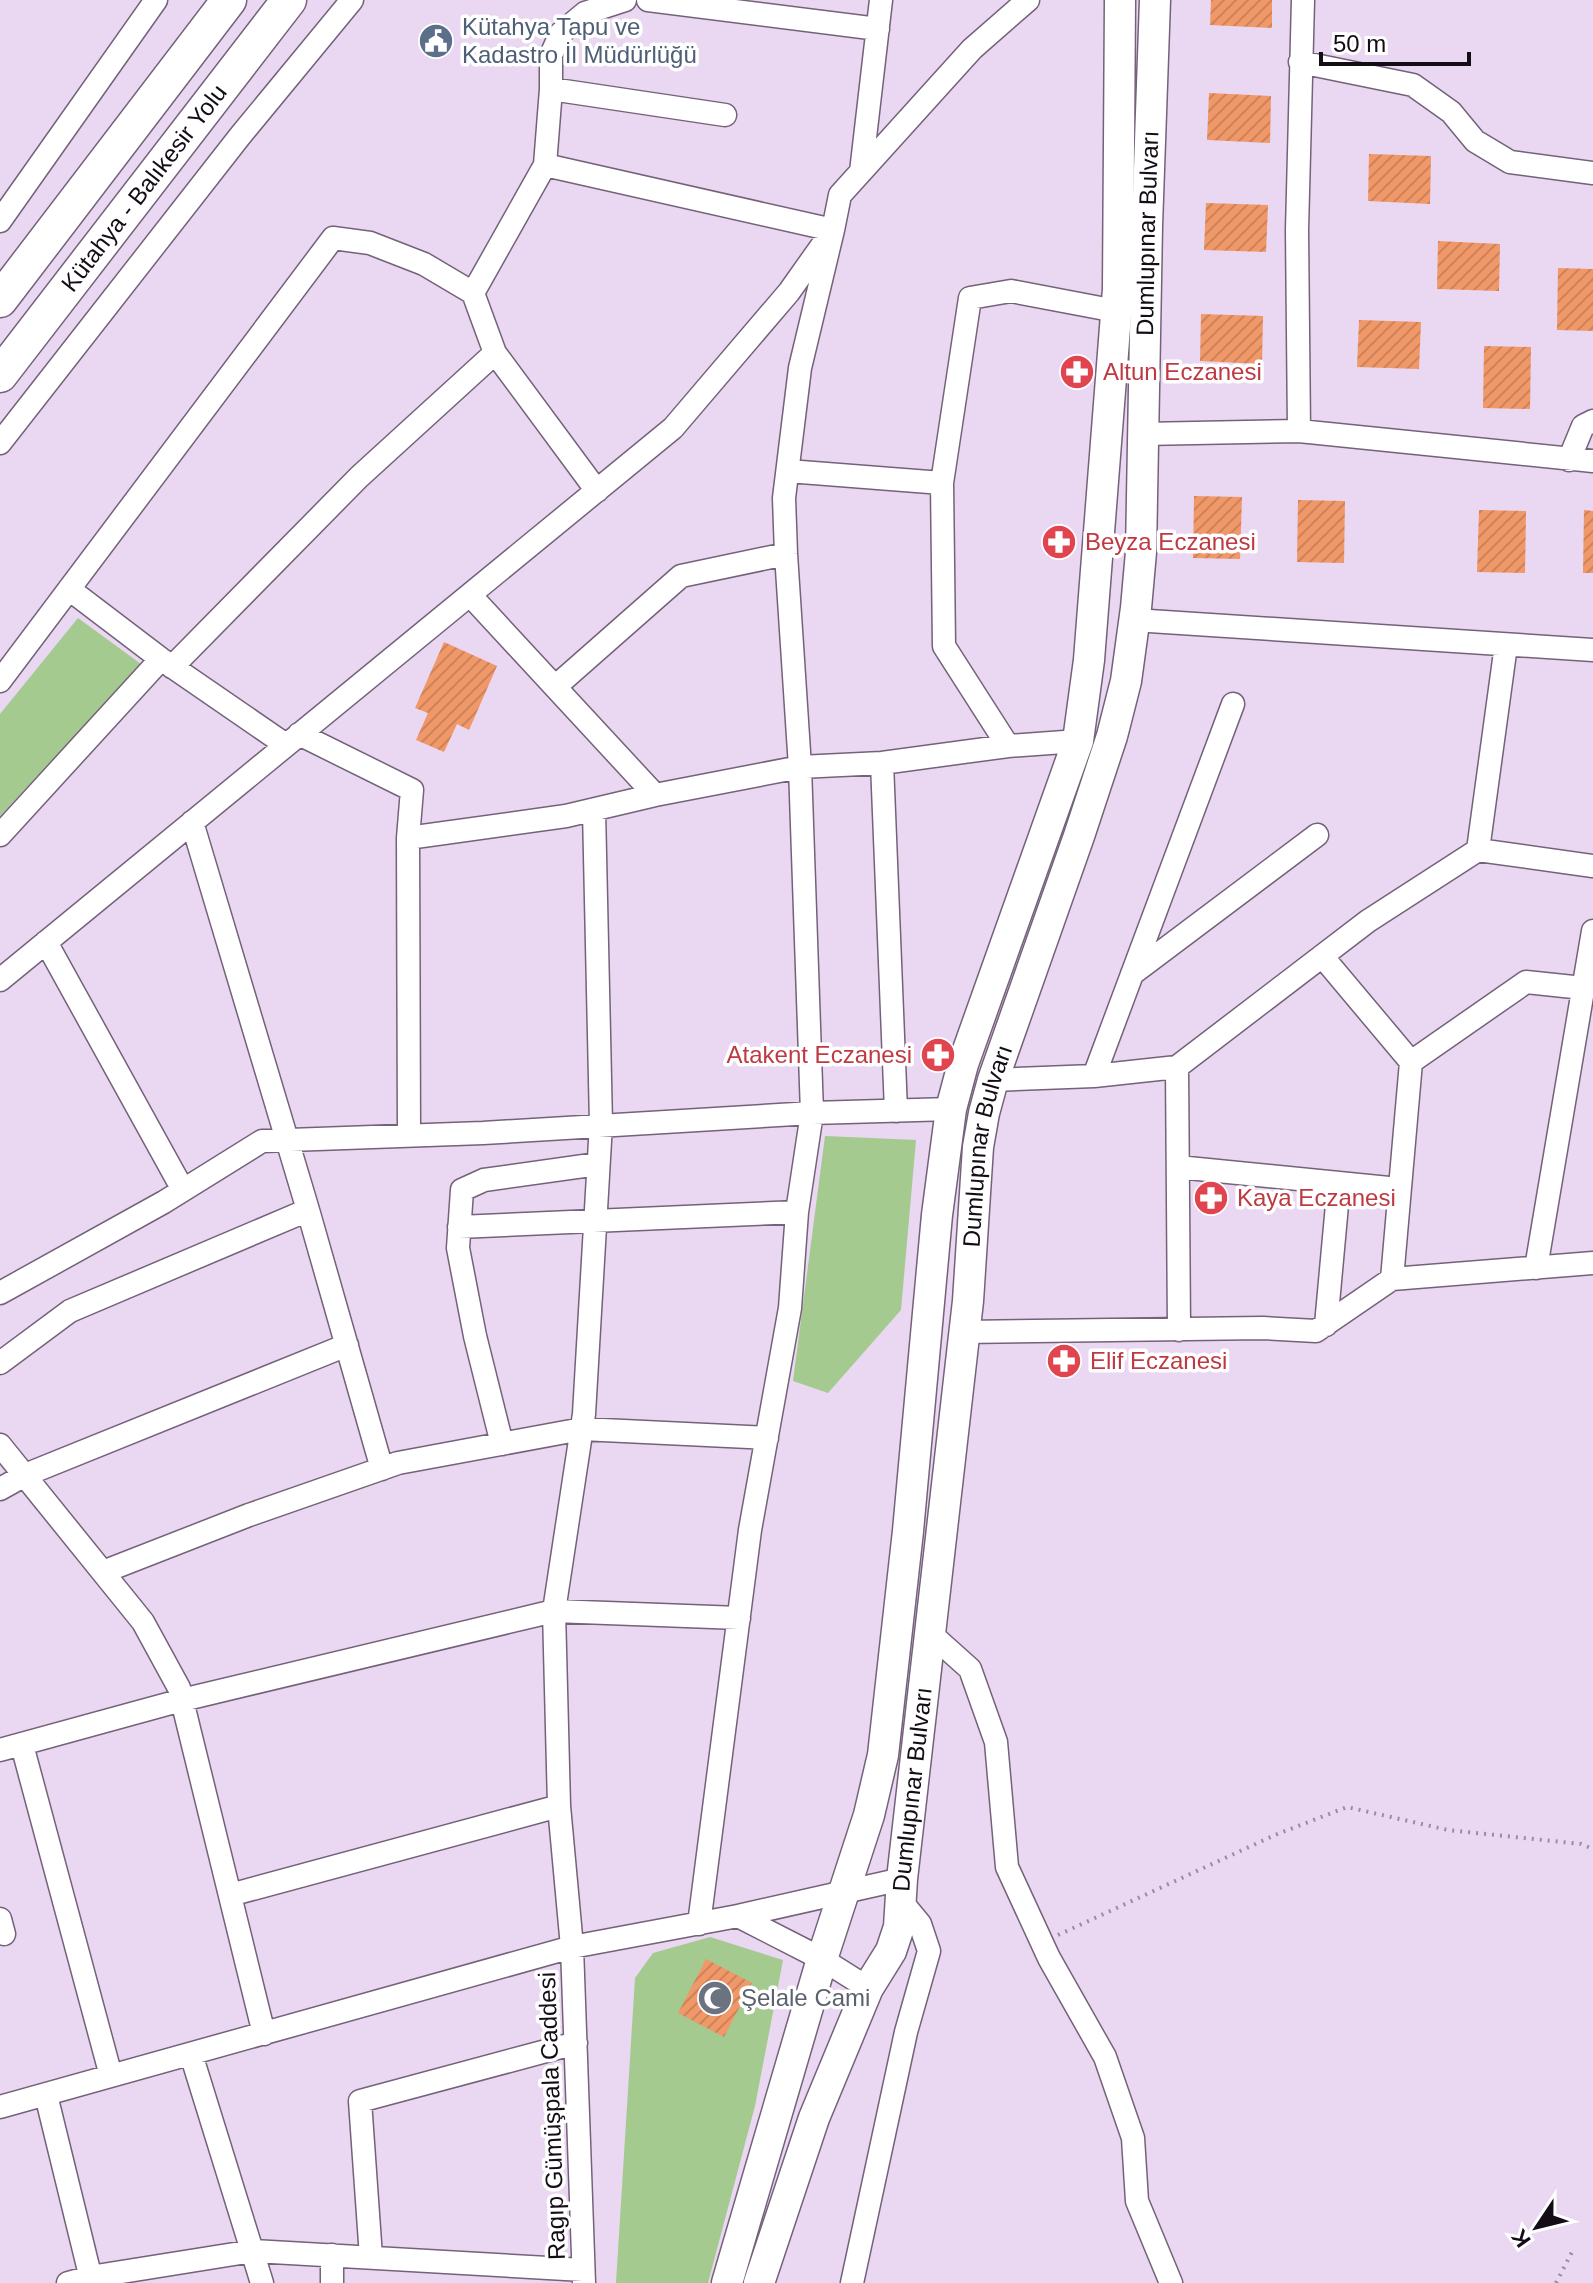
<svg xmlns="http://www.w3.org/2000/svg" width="1593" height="2283" viewBox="0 0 1593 2283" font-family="Arial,sans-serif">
  <defs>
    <pattern id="building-hatch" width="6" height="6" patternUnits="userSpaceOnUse" patternTransform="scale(2)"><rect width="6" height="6" fill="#f09868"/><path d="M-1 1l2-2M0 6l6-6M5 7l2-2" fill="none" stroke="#cd8259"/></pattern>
  </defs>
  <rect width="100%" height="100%" fill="#ead7f1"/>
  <!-- green -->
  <path fill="#a4ca8f" d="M78,618l63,46 -141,152v-102z
    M825,1136l91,4 -15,170 -73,83 -35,-12z
    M710,1937l73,23 -28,146 -47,177h-92l19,-305 18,-25z"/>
  <!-- building -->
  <path fill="url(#building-hatch)" d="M1211,0h61v28l-62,-3z
    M1209,93l62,3 -1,47 -63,-3z
    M1369,154l62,2 -1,48 -62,-3z
    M1206,203l62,2 -2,47 -62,-2z
    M1438,241l62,3 -1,47 -62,-2z
    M1558,268l35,1v62l-36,-1z
    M1201,314l62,2 -1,48 -62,-3z
    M1359,320l62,2 -2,47 -62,-2z
    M1484,346l47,1 -1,62 -47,-1z
    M1194,496l48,1 -2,62 -47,-1z
    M1298,500l47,1 -1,62 -47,-1z
    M1479,510l47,1 -1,62 -48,-1z
    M1584,510l9,1v62h-10z
    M444,642l53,24 -28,64 -12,-6 -13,28 -28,-12 12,-27 -13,-5z
    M706,1959l46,24 -28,54 -46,-24z"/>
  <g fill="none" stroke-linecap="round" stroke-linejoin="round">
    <!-- minor casing -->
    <g stroke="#736279" stroke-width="25">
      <path id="minor" d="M625,0l-40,13 -24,20 -10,22v34l-6,76 288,65 -33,138 -16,130 2,56 14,213 12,346 -15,99 -7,96 -40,222 -51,394
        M648,0l230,29
        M1300,62l113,23 38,27 24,29 35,21 83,11
        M551,89l174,26
        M861,172l20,-172
        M0,221l156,-221
        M473,293l72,-128
        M1299,431l-2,-201 6,-230
        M1143,434l156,-3 294,30
        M0,443l240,-307 112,-136
        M1569,460l14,-34 10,-5
        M788,471l154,12
        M69,589l92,70 125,86
        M470,595l185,200
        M1134,620l459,30
        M172,667l187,-190 136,-124
        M0,681l333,-443 37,5 54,21 49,29 22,60 102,138
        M555,687l126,-111 105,-22
        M299,734l113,56 -4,48 1,297
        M1008,746l-64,-100 -2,-163 28,-185 41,-7 105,20
        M882,763l14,348
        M192,822l116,388 74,259
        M0,835l161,-176
        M408,838l158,-22 89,-21 145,-28 82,-4 126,-17 70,-5
        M1478,850l28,-205
        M46,942l137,248
        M1322,956l89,106 -19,217
        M1132,974l185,-139
        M0,980l673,-552 116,-136 44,-62 7,-35 132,-146 56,-49
        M1411,1062l115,-80 57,6
        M1177,1067l2,263
        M1094,1076l139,-372
        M993,1080l101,-4 83,-9 191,-146 110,-71 115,16
        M1178,1167l221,22
        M459,1227l338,-15
        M1536,1268l57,-337
        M0,1293l164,-91 98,-61 221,-8 329,-20 139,-4
        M1326,1325l13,-142
        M964,1332l299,-4 53,3 76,-52 201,-16
        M0,1363l70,-52 238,-101
        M502,1444l-27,-108 -17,-88 4,-58 22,-10 114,-16
        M0,1445l143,177 36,66 85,346
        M0,1489l25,-14 322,-130
        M103,1572l146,-57 149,-52 184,-34 185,9
        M931,1634l39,35 26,73 11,125 42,91 56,99 28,81 4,63 34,82
        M22,1745l89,331
        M0,1750l182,-50 372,-89 185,7
        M230,1895l329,-89
        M738,1916l164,-37
        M0,1919l4,15
        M191,2054l71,229
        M46,2095l46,188
        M0,2107l572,-160 166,-31 84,43 46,29
        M371,2257l-11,-156 216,-58
        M68,2283l22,-6 163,-26 330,19
        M332,2283v-28
        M584,2283l-12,-336 -13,-141 -5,-195 30,-197 17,-290 -7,-314
        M852,2283l54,-251 23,-81 -9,-27 -19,-23"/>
    </g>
    <!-- major casing -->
    <g stroke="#736279" stroke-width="33">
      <g id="major">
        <path d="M727,2283l95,-324 47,-144 14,-60 25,-224 29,-316 14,-106 12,-45 115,-323 11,-81 29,-371 2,-289"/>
        <path id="s1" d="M759,2283l55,-165 54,-130 23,-37 8,-24 3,-48 66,-578 10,-154 6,-34 9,-33 86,-244 33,-100 14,-55 10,-73 5,-56 6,-326 8,-226"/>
      </g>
    </g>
    <!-- highway casing -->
    <g stroke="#736279" stroke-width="37">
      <g id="highway">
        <path d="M0,300l229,-300"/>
        <path id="s2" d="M0,375l289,-375"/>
      </g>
    </g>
    <!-- path -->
    <path stroke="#9a8c9f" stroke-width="4" stroke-dasharray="2 6" stroke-linecap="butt" d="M1058,1935l217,-100 72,-28 101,23 133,14 12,5
      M1556,2283l17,-33"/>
    <!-- minor -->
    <use href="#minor" stroke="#fff" stroke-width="22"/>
    <!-- major -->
    <use href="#major" stroke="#fff" stroke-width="30"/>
    <!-- highway -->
    <use href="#highway" stroke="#fff" stroke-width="34"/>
  </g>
  <!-- icons -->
  <defs>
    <g id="civic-disc" transform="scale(1.8)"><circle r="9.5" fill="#5c6f8a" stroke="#fff"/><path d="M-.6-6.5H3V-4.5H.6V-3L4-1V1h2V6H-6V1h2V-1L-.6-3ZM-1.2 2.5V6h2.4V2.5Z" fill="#fff"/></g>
    <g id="pharmacy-disc" transform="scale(1.8)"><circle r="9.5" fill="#e0444e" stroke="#fff"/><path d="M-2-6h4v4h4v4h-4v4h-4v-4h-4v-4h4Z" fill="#fff"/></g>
    <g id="mosque-disc" transform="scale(1.8)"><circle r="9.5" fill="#6b7280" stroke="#fff"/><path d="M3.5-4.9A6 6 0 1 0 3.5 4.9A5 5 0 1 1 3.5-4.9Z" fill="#fff"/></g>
  </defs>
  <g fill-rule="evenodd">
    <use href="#civic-disc" x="436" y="41"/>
    <use href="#pharmacy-disc" x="1077" y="372"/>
    <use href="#pharmacy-disc" x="1059" y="542"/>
    <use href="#pharmacy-disc" x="938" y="1055"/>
    <use href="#pharmacy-disc" x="1211" y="1198"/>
    <use href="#pharmacy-disc" x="1064" y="1361"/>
    <use href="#mosque-disc" x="715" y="1998"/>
  </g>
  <g text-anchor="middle" stroke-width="7" stroke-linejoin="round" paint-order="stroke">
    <!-- service labels -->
    <g font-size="24" fill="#4e5e75" stroke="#fff" text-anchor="start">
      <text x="462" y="35">Kütahya Tapu ve<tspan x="462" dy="28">Kadastro İl Müdürlüğü</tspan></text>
    </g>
    <!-- street labels -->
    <g font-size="24" fill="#140d16" stroke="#fff">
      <text dy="8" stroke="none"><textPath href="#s2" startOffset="236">Kütahya - Balıkesir Yolu</textPath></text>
      <text dy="8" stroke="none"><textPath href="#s1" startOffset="2106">Dumlupınar Bulvarı</textPath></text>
      <text dy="8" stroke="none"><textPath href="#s1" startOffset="1170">Dumlupınar Bulvarı</textPath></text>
      <text dy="8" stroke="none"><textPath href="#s1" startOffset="522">Dumlupınar Bulvarı</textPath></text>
      <text transform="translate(552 2116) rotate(-92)" y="8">Ragıp Gümüşpala Caddesi</text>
    </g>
    <!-- health labels -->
    <g font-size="24" fill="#be3a42" stroke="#fff" text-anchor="start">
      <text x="1103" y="380">Altun Eczanesi</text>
      <text x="1085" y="550">Beyza Eczanesi</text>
      <text x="912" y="1063" text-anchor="end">Atakent Eczanesi</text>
      <text x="1237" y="1206">Kaya Eczanesi</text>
      <text x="1090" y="1369">Elif Eczanesi</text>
    </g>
    <!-- worship labels -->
    <g font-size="24" fill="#5b616d" stroke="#fff" text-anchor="start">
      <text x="741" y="2006">Şelale Cami</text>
    </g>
  </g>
  <!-- north arrow -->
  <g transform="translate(1537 2227) rotate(235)" stroke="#ffffff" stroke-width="6" paint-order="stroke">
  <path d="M0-6L14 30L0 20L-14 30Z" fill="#140d16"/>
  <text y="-12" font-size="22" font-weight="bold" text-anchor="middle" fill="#140d16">K</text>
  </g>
  <!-- scale -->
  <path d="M1321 52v12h148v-12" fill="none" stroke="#140d16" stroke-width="4"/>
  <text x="1333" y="52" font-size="24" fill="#140d16" stroke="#ffffff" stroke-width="6" paint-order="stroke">50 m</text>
</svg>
